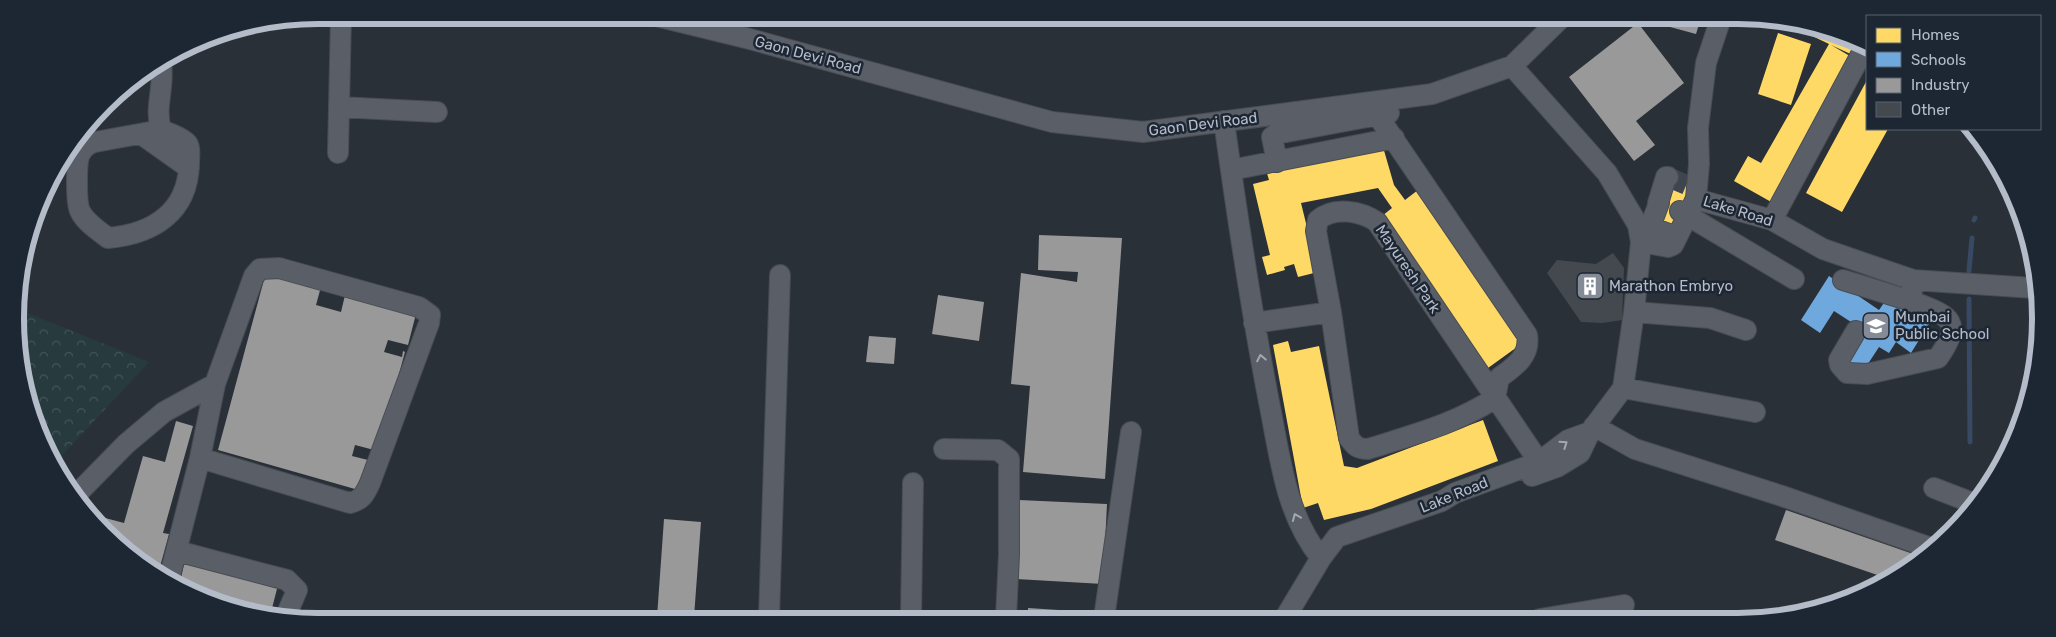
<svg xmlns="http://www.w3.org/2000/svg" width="2056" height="637" viewBox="0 0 2056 637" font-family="Rubik,sans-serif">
  <defs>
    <pattern id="park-crowns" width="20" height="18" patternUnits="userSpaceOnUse" patternTransform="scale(1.25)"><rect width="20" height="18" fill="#273a3e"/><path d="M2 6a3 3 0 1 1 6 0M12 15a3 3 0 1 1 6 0" fill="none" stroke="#445559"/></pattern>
  </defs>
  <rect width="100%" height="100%" fill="#2a3038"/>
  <!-- park -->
  <path fill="url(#park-crowns)" d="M20,310l129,52 -94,101 -30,-66z"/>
  <!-- homes -->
  <path fill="#ffd966" d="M1781,21h16l64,27 -4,9 -26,-12 24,14 -82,144 -39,-22 14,-25 13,7 68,-119z
    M1778,33l33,11 -20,61 -33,-11z
    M1867,80v49h21l-46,83 -36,-19z
    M1383,147l11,38 11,15 13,-10 106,152 -36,26 -106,-152 10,-8 -14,-20 -77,15 17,69 -20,5 -4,-13 -10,3 1,3 -18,5 -5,-18 8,-2 -17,-71 16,-4 -3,-10z
    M1671,172l20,8 -19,53 -21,-7z
    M1288,341l3,11 28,-6 25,120 13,2 126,-48 15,41 -127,48 -47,11 -6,-17 -15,5 -30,-163z"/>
  <!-- schools -->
  <path fill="#6fa8dc" d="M1829,276l50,34 9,-13 41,27 -18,29 -15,-11 -7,11 -10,-6 -17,26 -17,-11 20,-31 -31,-20 -14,22 -19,-13z"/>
  <!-- industry -->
  <path fill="#999" d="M1660,20l40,1 -4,13 -37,-10z
    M1638,23l46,60 -48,38 19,24 -21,16 -65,-84z
    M1039,235l83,3 -17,241 -82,-7 7,-86 -19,-2 10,-111 56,9 1,-10 -40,-2z
    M265,276l57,7 -6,22 25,7 5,-21 71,19 -9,35 -20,-5 -4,12 18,5 1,-6 2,1 -27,99 -23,-6 -3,11 20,5 -10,30 -144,-41z
    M938,295l46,7 -5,39 -47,-7z
    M869,336l27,2 -2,26 -28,-2z
    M176,421l17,5 -30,107 6,1 -11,40 -8,-3 -56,-56 30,8 19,-67 22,6z
    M1019,500l88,4 -4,80 -88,-5z
    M1786,510l136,47 -33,22 -114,-39z
    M664,519l37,3 -7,95h-37z
    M184,564l94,21 -8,31h-11l-79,-33z
    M1806,602l13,5 -17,5z
    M1028,608l46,3v7h-46z"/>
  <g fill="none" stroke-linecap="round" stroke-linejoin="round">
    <!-- stream -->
    <path stroke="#384963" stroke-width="5" d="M1974,220l1,-2
      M1969,271l3,-33
      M1969,299l1,143"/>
  </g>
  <!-- building -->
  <path fill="#444950" d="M1613,253l11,15 -2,52 -20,3 -21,-1 -34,-49 10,-13 39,4z"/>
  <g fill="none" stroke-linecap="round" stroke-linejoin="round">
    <!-- minor-tunnel -->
    <path stroke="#3f454e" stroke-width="20" stroke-dasharray="20 10" stroke-linecap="butt" d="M1668,177l21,9"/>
    <!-- minor casing -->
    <g stroke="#484c53" stroke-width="22">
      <path id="minor" d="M656,16l90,22 306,84 91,10 289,-38 80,-28 47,-46
        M161,64c4,22 -7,43 0,66 8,3 18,6 25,12 5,4 3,15 3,22 -1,48 -36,70 -81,74 -9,-7 -23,-16 -28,-27 -4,-9 -4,-49 0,-57 4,-7 8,-10 15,-12l66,-12
        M339,107l98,5
        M1224,121c13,94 27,188 45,281 11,54 16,112 52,156
        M141,134l48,34
        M338,153l3,-138
        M1277,162l-5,-25 4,-3 113,-21
        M1231,170l163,-32
        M1696,199l3,-35 -1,-36 8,-65 14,-42
        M1658,203l8,-26h2
        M1659,203l-9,24 27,10
        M1680,211l114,68
        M1772,220l92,-171
        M1641,242l27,5 5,-2 23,-46 76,21 51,29 90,31 122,8
        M1843,280l68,21
        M1331,312l-15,-81 2,-11c16,-14 43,-9 59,2l162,240
        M1634,312l76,6 36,12
        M1254,323l77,-11 18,126c6,8 8,11 19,11 44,-14 88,-25 127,-51l4,-20c15,-11 32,-22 28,-43l-158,-232
        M1856,331l-17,29 1,5 7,8 20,1 71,-16c28,-40 8,-43 -27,-57l2,-21
        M1623,388l132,24
        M1594,426l41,23 147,47 152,53
        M944,449l54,1 11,9v95l-3,64
        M1532,476l25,-9 23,-14 10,-21
        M1934,488l39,15
        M75,496l51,-52 38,-32 51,-28
        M177,551l110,29 10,10 -11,26
        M169,579l31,-121 15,-74 39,-108 6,-7 19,-1 140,39 11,8 -1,8 -59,160c-5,11 -8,17 -20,20l-150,-45
        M769,617l11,-342
        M911,618l2,-135
        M1104,618l27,-186
        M1285,618l36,-60 16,-21 105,-36 13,-8 84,-31 29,-22 22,-8 33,-44 11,-76 7,-70 -3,-17 -31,-52 -95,-107
        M1540,619l84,-14"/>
    </g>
    <!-- minor -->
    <use href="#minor" stroke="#5a5e66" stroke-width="20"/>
  </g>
  <!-- one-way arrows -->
  <defs><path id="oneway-chevron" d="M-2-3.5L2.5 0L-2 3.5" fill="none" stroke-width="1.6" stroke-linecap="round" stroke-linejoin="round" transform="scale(1.25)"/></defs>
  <g stroke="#a2a9b5">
    <use href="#oneway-chevron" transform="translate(1261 358) rotate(-101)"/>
    <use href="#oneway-chevron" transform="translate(1564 444) rotate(-34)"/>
    <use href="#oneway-chevron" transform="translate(1296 517) rotate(-112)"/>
  </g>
  <!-- icons -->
  <defs>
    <g id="building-square" transform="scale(1.4375)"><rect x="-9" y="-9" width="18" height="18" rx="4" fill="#848b96" stroke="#1d2633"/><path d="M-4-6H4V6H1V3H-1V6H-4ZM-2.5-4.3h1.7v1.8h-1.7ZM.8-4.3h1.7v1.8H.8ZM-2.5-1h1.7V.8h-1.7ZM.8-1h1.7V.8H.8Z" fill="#fff"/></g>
    <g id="school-square" transform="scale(1.4375)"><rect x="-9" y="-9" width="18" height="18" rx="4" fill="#848b96" stroke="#1d2633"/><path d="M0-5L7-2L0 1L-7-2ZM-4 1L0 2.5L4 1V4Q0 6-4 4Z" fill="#fff"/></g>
  </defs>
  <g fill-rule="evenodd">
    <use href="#building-square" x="1590" y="286"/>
    <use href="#school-square" x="1876" y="326"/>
  </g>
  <g text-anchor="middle" stroke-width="5" stroke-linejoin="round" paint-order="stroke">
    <!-- street labels -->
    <g font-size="15" fill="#b4bcc9" stroke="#1d2633">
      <text transform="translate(808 55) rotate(15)" y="5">Gaon Devi Road</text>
      <text transform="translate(1203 124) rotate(-7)" y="5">Gaon Devi Road</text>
      <text transform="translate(1738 211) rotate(17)" y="5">Lake Road</text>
      <text transform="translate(1408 269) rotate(56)" y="5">Mayuresh Park</text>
      <text transform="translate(1454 495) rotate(-22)" y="5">Lake Road</text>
    </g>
    <!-- poi labels -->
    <g font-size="15" fill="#b4bcc9" stroke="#1d2633" text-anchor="start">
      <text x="1609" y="291">Marathon Embryo</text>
      <text x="1895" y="322">Mumbai<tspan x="1895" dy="17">Public School</tspan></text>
    </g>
  </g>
  <!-- crop -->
  <path d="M0 0H2056V637H0ZM318 24H1738A294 294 0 0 1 2032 318V319A294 294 0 0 1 1738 613H318A294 294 0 0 1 24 319V318A294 294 0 0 1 318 24Z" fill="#1d2633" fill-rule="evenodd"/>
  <path fill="none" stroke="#b4bcc9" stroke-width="6" d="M318 24H1738A294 294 0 0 1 2032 318V319A294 294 0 0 1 1738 613H318A294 294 0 0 1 24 319V318A294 294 0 0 1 318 24Z"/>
  <!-- legend -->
  <rect x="1866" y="15" width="175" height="115" fill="#1d2633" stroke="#59626f"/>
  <rect x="1876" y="28" width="25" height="15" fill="#ffd966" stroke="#59626f"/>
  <text x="1911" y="40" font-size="15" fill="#b4bcc9">Homes</text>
  <rect x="1876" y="52" width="25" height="15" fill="#6fa8dc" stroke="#59626f"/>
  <text x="1911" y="65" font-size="15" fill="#b4bcc9">Schools</text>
  <rect x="1876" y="78" width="25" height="15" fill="#999999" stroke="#59626f"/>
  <text x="1911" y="90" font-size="15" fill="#b4bcc9">Industry</text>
  <rect x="1876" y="102" width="25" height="15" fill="#444950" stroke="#59626f"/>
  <text x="1911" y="115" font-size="15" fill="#b4bcc9">Other</text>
</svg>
